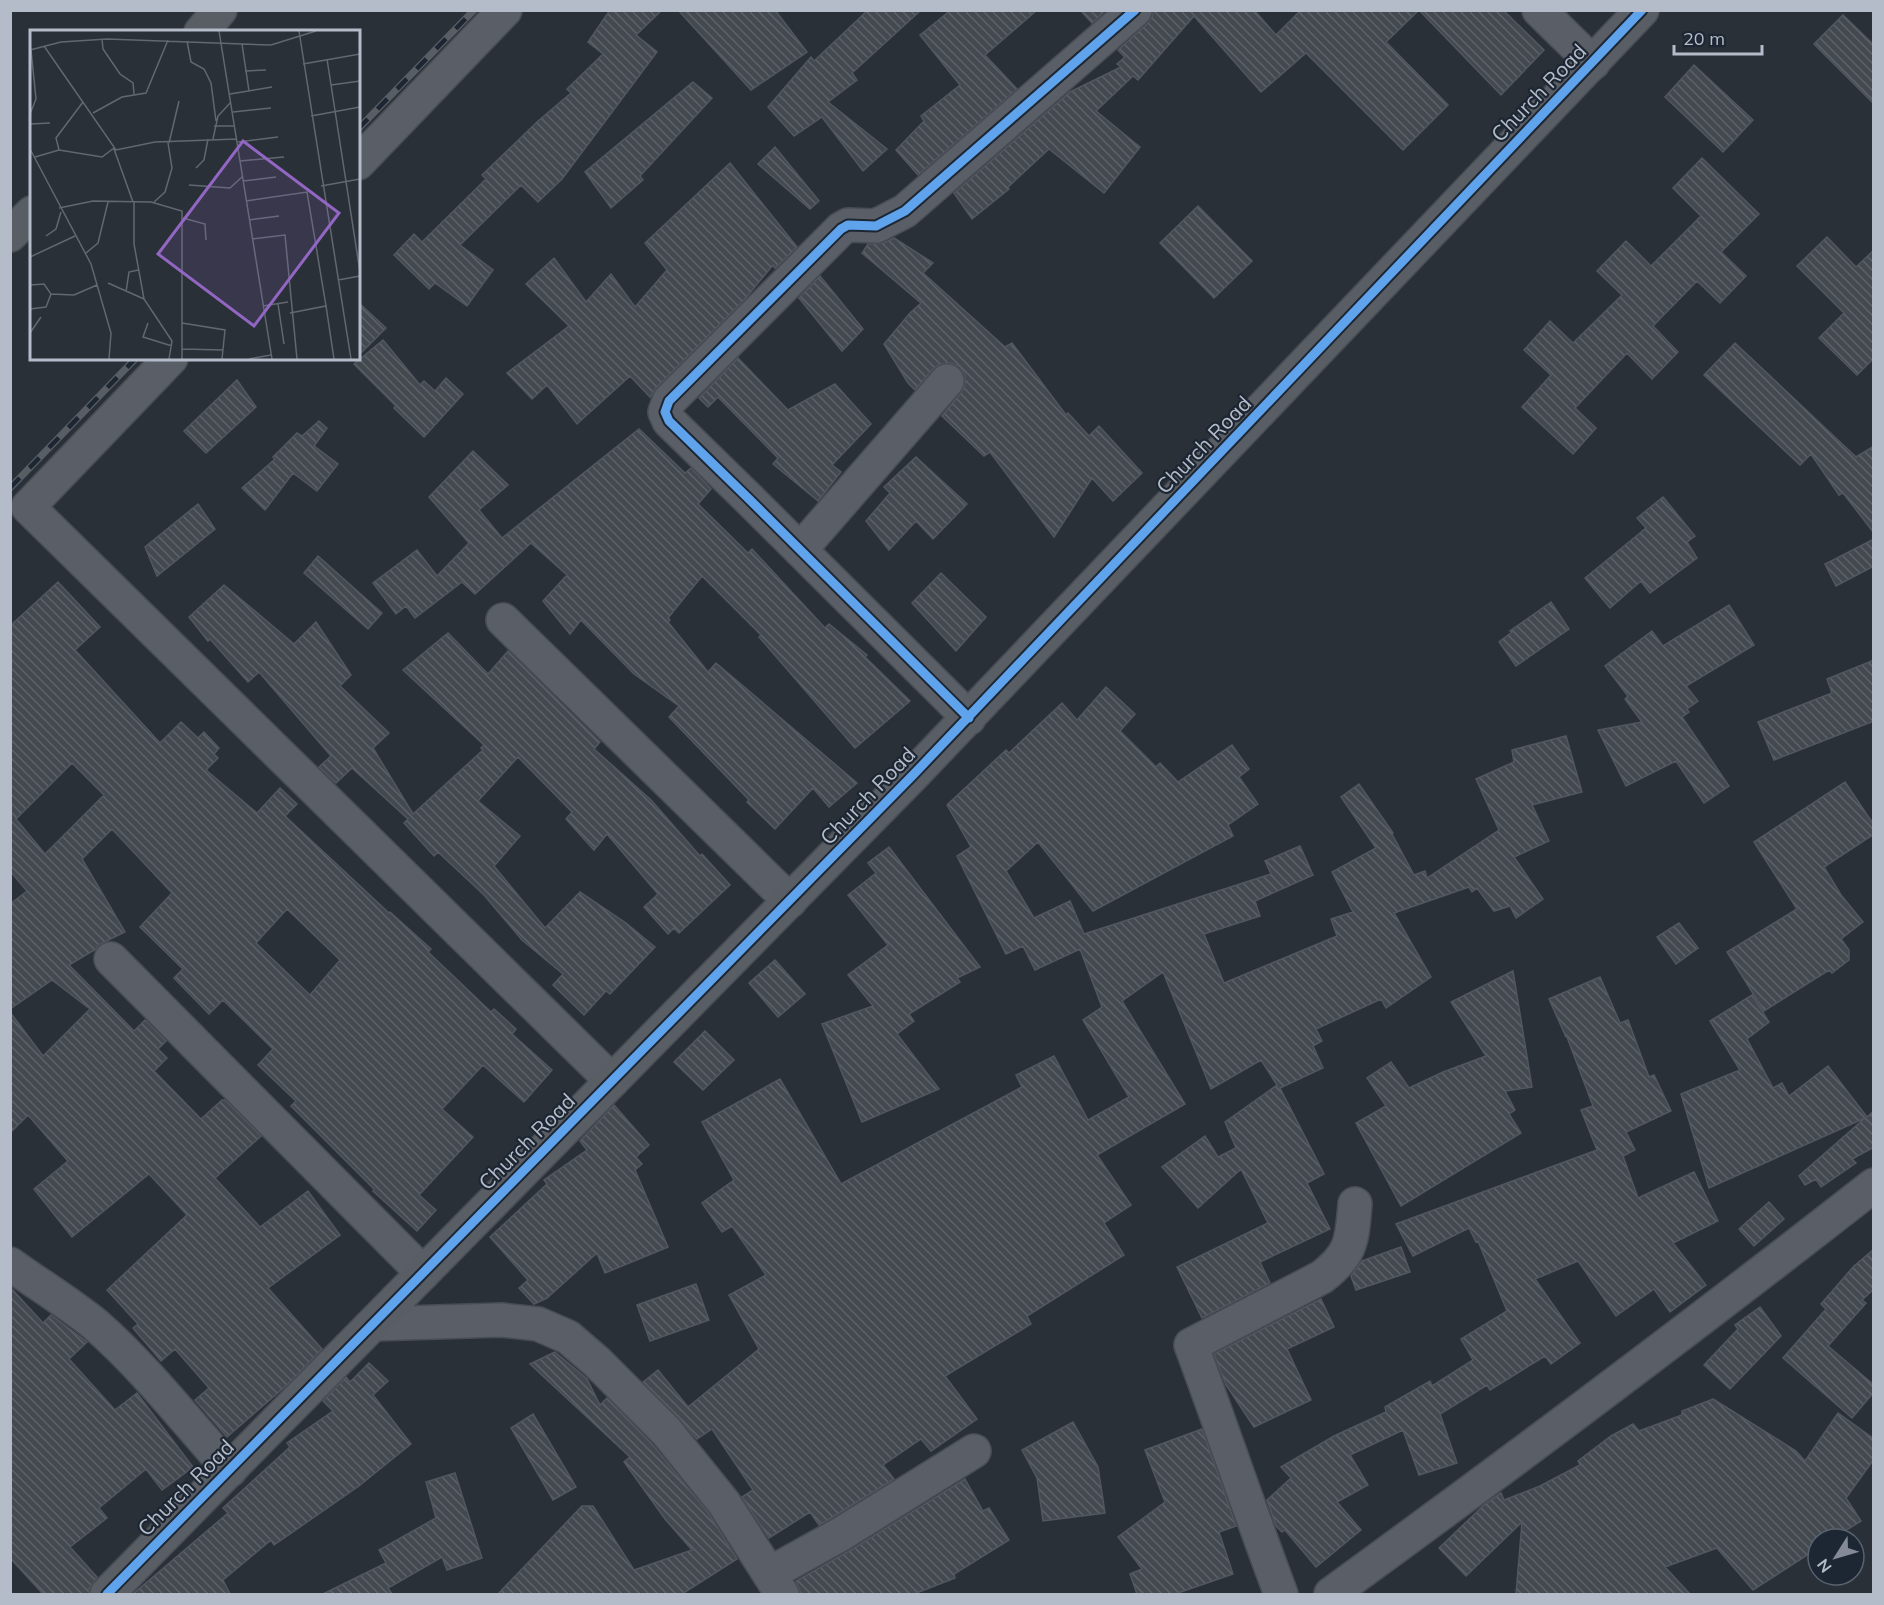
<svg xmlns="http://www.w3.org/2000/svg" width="1884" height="1605" viewBox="0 0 1884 1605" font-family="Mulish,sans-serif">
  <defs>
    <pattern id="building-back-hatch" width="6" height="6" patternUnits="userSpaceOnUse" patternTransform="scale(1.5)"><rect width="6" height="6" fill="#444950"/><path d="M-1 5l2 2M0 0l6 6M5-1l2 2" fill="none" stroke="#5d6168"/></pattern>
  </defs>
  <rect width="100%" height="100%" fill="#2a3038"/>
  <!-- building -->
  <path fill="url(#building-back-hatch)" stroke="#52575f" stroke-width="1.5" fill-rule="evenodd" d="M610,10h52l-26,25 21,17 -95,127 -24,23 -17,-17 -61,60 33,25 -26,36 -32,-23 -6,6 -35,-34 20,-21 8,8 64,-63 -4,-4 56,-54 33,-28 -4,-4 36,-35 -15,-12z
    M678,10h97l32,42 -56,38z
    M868,10h53l-69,63 5,7 -29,22 59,47 -24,22 -41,-54 -28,19 -26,-29 43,-50 3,4z
    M951,10h86l-52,45 32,34 -99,86 -22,-25 28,-29 -3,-5 39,-31 -40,-50z
    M1080,10h26l-14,13z
    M1153,10h101l22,25 25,-25h118l-33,32 62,63 -45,45 -97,-97 -45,39 -67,-76 -56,64 -5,-4 -37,35 44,36 -36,46 -55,-44 -41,38 1,2 -37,30 -18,-26 116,-101 51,-25 -4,-3 8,-7 -7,-7 29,-26 5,-7z
    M1419,10h84l41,40 -43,45z
    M1843,15l31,30v59l-60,-60z
    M1694,65l59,55 -30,32 -58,-55z
    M693,82l19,16 -72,78 3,4 -32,28 -26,-36z
    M775,147l44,54 -9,8 -52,-45z
    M1702,158l57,56 -38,38 25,24 -26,27 -23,-22 -44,45 25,26 -26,27 -25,-26 -52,55 21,20 -23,26 -51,-47 29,-32 -27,-25 26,-29 23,22 49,-48 -25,-24 29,-30 25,25 50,-50 -28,-28z
    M730,163l67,84 -22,21 -2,-3 -29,35 -88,88 -6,9 -20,-21 -53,48 -30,-39 -15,14 -25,-26 62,-47 -43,-42 28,-26 32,44 25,-28 24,33 32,-37 -22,-27z
    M1198,206l54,55 -38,37 -54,-55z
    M1827,237l29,30 18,-17v108l-17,17 -38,-37 25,-25 -47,-47z
    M894,238l39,25 -10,10 82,74 7,-4 54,72 2,-2 21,23 10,-10 43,47 -29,28 -21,-23 -38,59 -64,-85 -6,4 -42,-40 19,-23 4,-8v-10l-5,-8 -9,-4 -11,1 -7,5 -18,21 -7,-7 -24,-39 26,-31 11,-10 -59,-50 6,-9 16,-1z
    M820,276l43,53 -21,22 -43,-53z
    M358,302l28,26 -28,28z
    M383,340l37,45 4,-4 11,10 11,-13 17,16 -39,43 -30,-29 2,-2 -42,-42z
    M1735,343l121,114 18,-11v87l-31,-40 -4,2 -28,-41 -11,11 -96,-90z
    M738,358l50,52 47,-26 36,40 -39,41 9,7 -23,29 -45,-37 5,-6 -60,-61 -10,10 -9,-9z
    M237,380l19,27 -50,46 -22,-22z
    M319,421l8,7 -13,18 24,18 -21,27 -24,-18 -28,37 -23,-22 33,-29 -2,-2 24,-24 5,3z
    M639,429l46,44 6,-5 20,21 -13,15 50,49 4,-4 73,79 4,-4 38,31 -2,2 45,44 -55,47 -96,-111 2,-2 -59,-59 -34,42 2,2 -2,2 40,50 8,-9 141,120 -28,24 -16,-19 -38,41 -28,-27 2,-2 -80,-83 10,-11 -45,-32 -53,-54 -11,14 -27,-33 24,-26 -36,-32 -56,51 -13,-12 -47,36 -9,-12 -10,8 -23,-31 44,-33 20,26 32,-33 -40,-46 44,-46 35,34 -29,25 23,28z
    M916,457l51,47 -34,35 -17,-18 -27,29 -23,-29 24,-28 -6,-6z
    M1663,497l32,39 -8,6 10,16 -47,35 -9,-12 -31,27 -25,-30 61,-50 -9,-10z
    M198,504l17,25 -58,47 -12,-29z
    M1874,539v27l-38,20 -11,-22z
    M318,556l64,57 -14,16 -64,-56z
    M941,573l45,44 -30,34 -44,-48z
    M58,582l42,45 -25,23 85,93 21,-21 17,16 6,-6 15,16 -5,6 4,4 -12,12 51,43 23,-25 17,16 -12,12 104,97 1,-1 41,37 -3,3 63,60 3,-3 22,20 -4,5 40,36 -28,32 -41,-37 -41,44 31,28 -54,58 17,15 -19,21 -44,-40 1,-2 -83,-83 5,-5 -38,-36 15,-16 -50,-49 -14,14 -35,-36 9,-9 -43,-42 32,-34 -60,-64 -30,30 43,73 -27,13 -2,4 -27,16 65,66 11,-11 21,21 -8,8 9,9 -13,13 47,48 21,-19h3l36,36 -46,42 45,49 48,-36 32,44 -72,53 54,61 -34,35 -61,53 -32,-37 14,-12 -34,-39 -14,12 -28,-33 5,-4 -31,-34 80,-75 -38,-41 -77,63 -38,-48 34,-28 -40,-46 -18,18v-121l33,44 47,-47 -38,-29 -42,29v-105l17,-13 -17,-20v-245zM72,763l32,32 -59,59 -29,-35zM287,909l53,51 -30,35 -54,-52z
    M224,585l70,59 22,-22 35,53 -11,11 49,47 -16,15 40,66 70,-64 -2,-2 3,-3 -81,-75 45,-37 40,41 20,-23 92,91 -6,7 57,51 49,56 2,-2 28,31 -51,48 -5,-5 -6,6 -24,-27 14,-13 -51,-60 -13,16 -28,-31 6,-7 -54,-55 -40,44 42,35 -26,30 51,62 35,-36 46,31 29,24 -45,47 -4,-3 -22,24 -31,-30 10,-11 -41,-34 -38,-45 -46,-43 -4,4 -30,-33 4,-4 -56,-51 -16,15 -17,-16 12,-11 -72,-84 -11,10 -38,-43 -2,2 -19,-24z
    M1551,602l18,27 -53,37 -17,-24 13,-10 -2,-1z
    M1729,605l25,40 -68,41 12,15 -11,8 2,3 -7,5 47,69 -25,17 -28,-42 -50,25 -28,-56 44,-8 -17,-23 3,-3 -23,-30 47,-35 11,15z
    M1874,660v61l-100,39 -16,-38 74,-29 -5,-14z
    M1106,687l29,27 -15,17 36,36 4,-4 18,19 54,-37 17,24 -10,8 19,27 -30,21 5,11 -140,75 -55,-69 -32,29 28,47 36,-17 14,33 187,-60 -6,-13 35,-15 13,29 -58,26 5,15 -56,18 20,49 113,-47 -6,-17 22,-7 -21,-40 44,-24 -35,-51 18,-13 34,49 -1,1 22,41 11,-4 2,7 72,-48 -23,-51 38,-17 -2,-12 54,-14 16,56 -50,13 17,36 -35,16 29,42 -27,19 -6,-12 -16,5 -17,-23 -5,4 -3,-5 -75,26 37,64 -45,31 -5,-9 -65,30 6,12 -9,5 10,22 -43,20 44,86 -17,9 23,46 -70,33 10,21 -68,35 -25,-51 91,-44 -27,-54 -43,39 -36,-41 43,-31 13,21 18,-9 -11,-26 52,-37 -16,-25 -50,29 -48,-117 -41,29 63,103 -88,51 34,50 -27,18 20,32 -97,61 4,8 -86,52 32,43 -46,32 -10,-12 -38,26 11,14 -63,39 -12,7 -9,-13 -41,26 -27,-41 11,-7 -41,-61 -15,10 -18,-21 -36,-36 15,-12 30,37 71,-58 -30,-54 37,-20 -34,-49 -10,6 -20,-29 32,-23 -32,-58 78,-43 61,105 181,-97 -6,-12 38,-19 34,64 41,-23 -46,-77 19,-13 -22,-58 -45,21 -12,-24 -17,8 -49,-98 14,-9 -24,-42 59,-55 3,3 53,-50 15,17z
    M1845,782l29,43v9l-50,33 17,28 22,27 -22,17 8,11v10l-17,13 -3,-3 -65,41 -37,-59 70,-43 -43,-67z
    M889,847l91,120 -23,11 3,4 -51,32 5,7 -17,13 42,55 -77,33 -40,-98 51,-18 -25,-31 40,-30 -40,-50 28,-22 -8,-10z
    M1679,923l19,25 -22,16 -19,-27z
    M775,960l30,34 -27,23 -29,-34z
    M1513,971l19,116 -27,4 10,19 -6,4 12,19 -120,73 -45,-83 30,-17 -19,-28 24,-16 18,26 34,-16 43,-16 -35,-54z
    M1600,977l20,46 8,-3 21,57 5,-2 17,36 -45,21 9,18 -12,6 15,42 56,-26 24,49 -45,22 33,42 -36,27 -16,-23 -38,27 -38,-55 -43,18 45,64 -29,21 -6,-8 -55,34 -3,-5 -47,29 17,49 -38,12 -16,-45 -53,25 18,30 -31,17 24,28 -45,37 -31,-37 -3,2 -6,-6 -9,-26 24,-22 -10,-11 53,-31 52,-24 -1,-5 45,-26 2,5 41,-26 -12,-21 46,-28 -29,-70 -2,1 -7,-14 -56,28 -17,-32 201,-74 -16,-40 12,-4 -26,-69h-1l-17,-38z
    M1752,995l17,27 -22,17 26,49 9,-5 7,13 39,-30 39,51 7,-6v36l-22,12 4,4 -35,24 -5,-8 -11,6 -6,-9 66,-58 -156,70 -28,-94 59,-24 -30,-49z
    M705,1031l29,29 -31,30 -29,-28z
    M614,1105l35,40 -13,12 6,7 -7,6 33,77 -63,26 -8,-20 -50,45 -13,6 -15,-16 9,-8 -38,-43 57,-53 -3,-4 43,-30 -7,-9z
    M1769,1202l15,17 -30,27 -15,-17z
    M1401,1247l9,25 -54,18 -5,-14 11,-15z
    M1874,1249v40l-12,11 4,3 -38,43 46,39v7l-22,26 -69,-60 43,-49 -5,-5 33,-38z
    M696,1284l13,36 -59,21 -13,-36z
    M10,1287l33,36 8,-8 36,27 -18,17 46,51 22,-17 56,74 -31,23 -16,-21 -47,39 8,10 -37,29 27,30 -8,12v5h-46l-33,-36z
    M1321,1299l13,28 -47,22 24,51 -57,27 -28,-42 -12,-31z
    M1760,1307l21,29 -51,53 -26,-24 34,-36 -3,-4z
    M555,1352l32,27 13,26 7,-7 45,46 57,70 28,45 -55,35h-184l84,-88h11l41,64 58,-20 -27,-31 -41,-57 6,-5 -100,-93z
    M369,1363l19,18 -15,14 38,49 -52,42 -85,59 -3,-5 -48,40 7,14h-97l95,-81 -5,-5 67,-61 -3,-4 46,-32 -10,-10 23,-24 4,5z
    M1713,1399l83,52 9,10 33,-48 36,26v20l-28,39 15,23 -29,18h-14v9l-65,42 -36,-42 -52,19 25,27h-174l6,-72 -56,54 -27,-28 46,-44 16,-11 3,7 36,-14 40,-21 -2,-4 33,-25 22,-12 6,7 43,-16v-4z
    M533,1414l43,73 -23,13 -42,-72z
    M1073,1422l25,45 7,46 -62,8 -6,-43 -15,-28z
    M1202,1429l34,97 -17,6 14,42 -58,20h-38l-7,-20 12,-5 -24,-32 47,-35 -20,-52z
    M455,1473l27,85 -35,12 -5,-13 -54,31 4,6h-69l63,-31 -7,-13 57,-32 -10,-36z
    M965,1479l18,32 6,-3 20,32 -55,34 1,4 -41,16h-113l-5,-13 55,-31z"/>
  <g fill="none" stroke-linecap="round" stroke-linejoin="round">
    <!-- street casing -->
    <g stroke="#484c53" stroke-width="36">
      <path id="street" d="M1539,10l54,53
        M358,163l147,-153
        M171,358l-143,149 584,574
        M800,550l147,-169
        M503,620l287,281
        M969,718l-220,-219 -80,-78 -4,-9 4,-11 172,-172 7,-4 28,1 29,-15 230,-201
        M111,959l312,314
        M10,1264c29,21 59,39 86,61 49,43 90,96 134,145
        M373,1324l128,-4 37,4 30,13 29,25 69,69 58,72 58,91
        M769,1574l72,-40 133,-83
        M1281,1594c-31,-82 -59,-166 -90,-249l131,-68c30,-23 30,-37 33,-73
        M1331,1594c183,-133 364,-269 543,-409"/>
    </g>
    <!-- secondary casing -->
    <g stroke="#484c53" stroke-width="36">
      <path id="secondary" d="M201,32l19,-22
        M10,235l22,-22
        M107,1594l806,-819 729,-765"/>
    </g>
    <!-- street -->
    <use href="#street" stroke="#5a5e66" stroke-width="33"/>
    <!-- secondary -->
    <use href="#secondary" stroke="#595d64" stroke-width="33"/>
    <!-- rail casing -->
    <g stroke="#595d64" stroke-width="7">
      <path id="rail" d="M358,129l116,-119
        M10,488l126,-130"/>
    </g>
    <!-- rail -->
    <use href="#rail" stroke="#1d2633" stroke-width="4.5" stroke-dasharray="14" stroke-linecap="butt"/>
    <!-- cycleway casing -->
    <g stroke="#1d2633" stroke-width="13">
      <path id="cycleway" d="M969,718l-220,-219 -80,-78 -4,-9 4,-11 172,-172 7,-4 28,1 29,-15 230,-201
        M107,1594l806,-819 729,-765"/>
    </g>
    <!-- cycleway -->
    <use href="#cycleway" stroke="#60a3ed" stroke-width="9"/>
  </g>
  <g text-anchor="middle" stroke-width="4.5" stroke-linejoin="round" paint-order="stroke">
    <!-- street labels -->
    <g font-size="21" fill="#b4bcc9" stroke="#1d2633">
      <text transform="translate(1539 93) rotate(-46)" y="7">Church Road</text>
      <text transform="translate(1204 445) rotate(-46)" y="7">Church Road</text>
      <text transform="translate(868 796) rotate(-46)" y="7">Church Road</text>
      <text transform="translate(527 1142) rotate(-45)" y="7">Church Road</text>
      <text transform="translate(186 1488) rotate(-45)" y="7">Church Road</text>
    </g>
  </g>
  <!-- overview -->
  <g transform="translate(30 30)">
    <rect width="330" height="330" fill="#2a3038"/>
    <path fill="none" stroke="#616872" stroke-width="1.5" d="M189,1l53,328M269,1l52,328M72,9l1,10 17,25 13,9 1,11M157,11l4,21 13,7 7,14 5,38M212,14l7,47M14,16l72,104 39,-8 82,-3M0,20l31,-8 46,-3 164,6 45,-14M297,29l33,213M273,34l57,-10M215,41l21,-1M301,55l29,-4M200,64l42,-7M203,82l38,-4M63,83l29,-16 24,-4 22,-53M0,84l6,-15 -5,-49M281,86l49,-9M0,94l20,-1M184,96h21M183,109l5,-23 13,-14M208,112l40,-5M139,113l10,-42M0,119l61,115 20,69 -2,26M84,119l19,53M29,120l-3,-12 27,-36M5,127l24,-7 43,7 12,-9M210,131l44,-4M166,138l8,-8 4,-21M213,151l33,-4M159,155l41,3 13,-12M291,156l39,-7M216,171l61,-9 19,114M104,172v42l10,55 28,42 -3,18M124,172l11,-10 7,-24 -4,-25M29,178l34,-7 58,1 31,9v148M153,188l22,6 1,16M219,190l30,-4M16,206l10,-7 5,-17M222,209l33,-4 12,124M56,223l12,-10 10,-41M0,227l45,-21M308,250l22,-4M78,253l36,16M0,255l14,-1 7,10 -5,13 -16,2M96,262l3,-20 9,-2M21,264l23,1 23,-10M248,274l6,40M233,276l25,-4M260,283l36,-7 8,53M118,293l-5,14 29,9M152,293l43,7 -3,29M0,303l11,-16M152,319l41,1M219,329l22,-4"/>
    <path fill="#9266c3" fill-opacity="0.15" stroke="#9266c3" stroke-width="3" d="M213,111l96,72 -85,113 -96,-72z"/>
    <rect width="330" height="330" fill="none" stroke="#b4bcc9" stroke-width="3"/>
  </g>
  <!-- border -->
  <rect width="1884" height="1605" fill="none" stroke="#b4bcc9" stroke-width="24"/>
  <!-- north arrow -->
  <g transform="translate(1836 1557) rotate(233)"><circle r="28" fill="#1d2633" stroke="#59626f" stroke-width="1.5"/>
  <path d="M0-4.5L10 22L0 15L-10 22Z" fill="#848b96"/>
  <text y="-9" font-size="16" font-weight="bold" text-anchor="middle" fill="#b4bcc9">N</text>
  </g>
  <!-- scale -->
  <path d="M1674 45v9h88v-9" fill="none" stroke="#b4bcc9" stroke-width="3"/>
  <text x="1683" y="45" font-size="18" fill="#b4bcc9" stroke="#1d2633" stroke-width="4.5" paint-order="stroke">20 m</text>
</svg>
